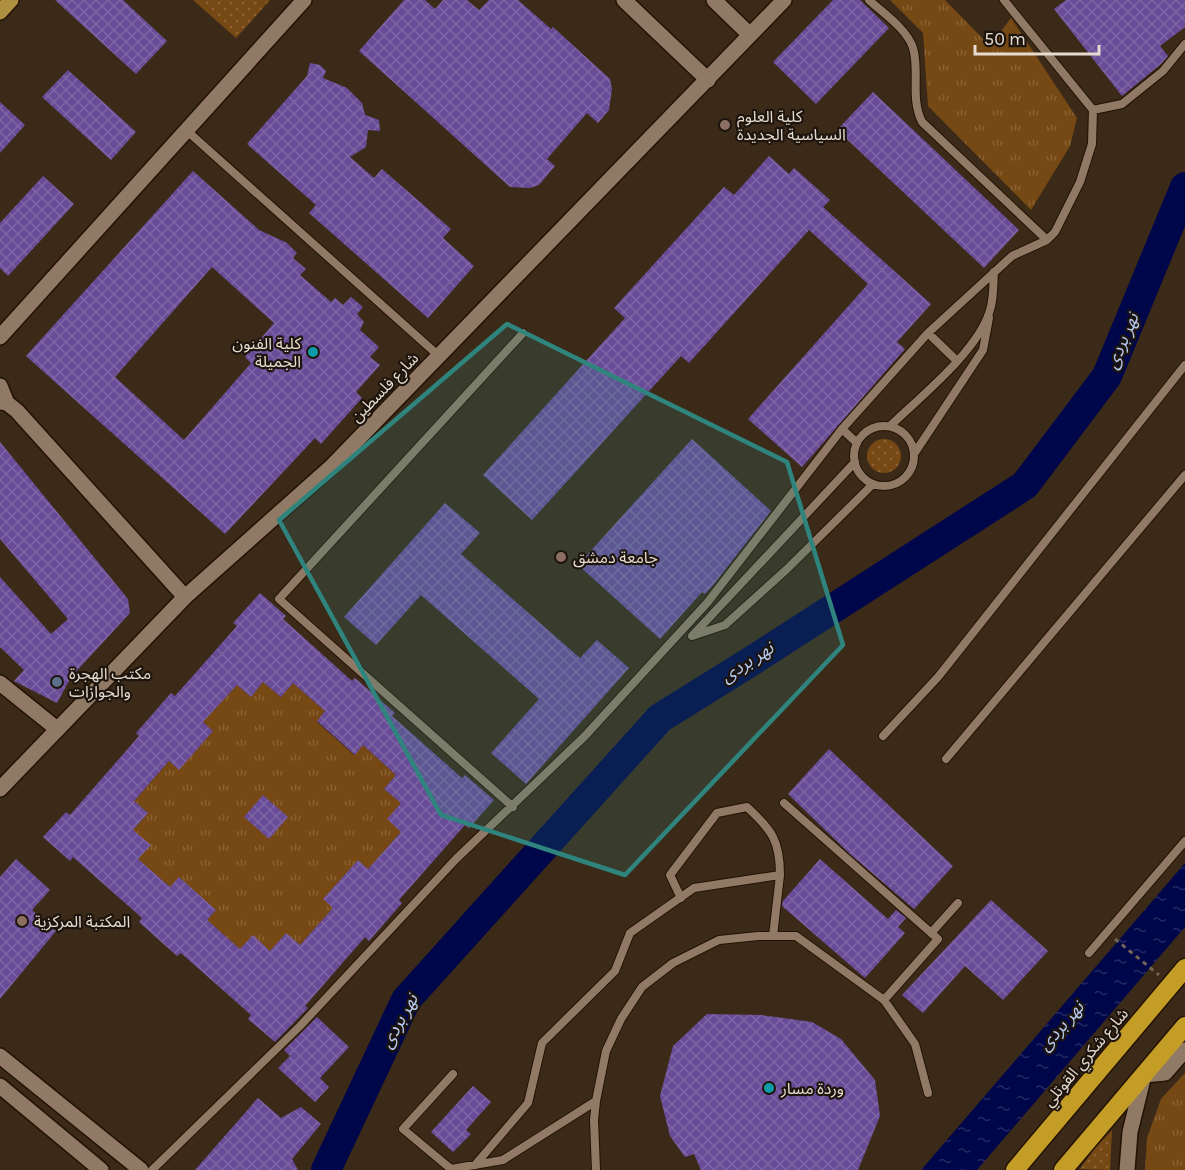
<svg xmlns="http://www.w3.org/2000/svg" width="1185" height="1170" viewBox="0 0 1185 1170" font-family="Karla,'Noto Sans Arabic',sans-serif">
  <defs>
    <pattern id="grass-dots" width="8" height="8" patternUnits="userSpaceOnUse" patternTransform="scale(1.5)"><rect width="8" height="8" fill="#764813"/><path d="M2 2h.1M6 6h.1" fill="none" stroke="#8a6234" stroke-width="1.8" stroke-linecap="round"/></pattern>
    <pattern id="park-tufts" width="24" height="20" patternUnits="userSpaceOnUse" patternTransform="scale(1.5)"><rect width="24" height="20" fill="#764813"/><path d="M3 7l-1-3M5 7V3M7 7l1-3M15 17l-1-3M17 17v-4M19 17l1-3" fill="none" stroke="#8a6234"/></pattern>
    <pattern id="water-ripples" width="26" height="14" patternUnits="userSpaceOnUse" patternTransform="scale(1.5)"><rect width="26" height="14" fill="#00064a"/><path d="M2 4q2-2 4 0t4 0M15 11q2-2 4 0t4 0" fill="none" stroke="#252a63"/></pattern>
    <pattern id="building-cross-hatch" width="8" height="8" patternUnits="userSpaceOnUse" patternTransform="scale(1.5)"><rect width="8" height="8" fill="#684c98"/><path d="M0 0l8 8M0 8l8-8" fill="none" stroke="#7e65a5"/></pattern>
  </defs>
  <rect width="100%" height="100%" fill="#3c2a19"/>
  <!-- grass -->
  <path fill="url(#grass-dots)" d="M193,0h77l-34,38z
    M867 456a17 17 0 1 1 34 0a17 17 0 1 1-34 0Z
    M1112,1130l-2,40 -30,-1 14,-20z"/>
  <!-- park -->
  <path fill="url(#park-tufts)" d="M890,0h55l45,46 21,-28 66,100 -7,28 -39,64 -103,-104 -5,-73z
    M263,682l18,15 12,-14 32,28 -8,11 37,33 9,-10 33,30 -12,14 17,14v29l-33,37 -44,30 9,9 -33,37 -30,6 -17,-15 -13,13 -33,-29 9,-10 -46,-23 -32,-28 12,-14 -17,-15 15,-17 -14,-12 35,-40 10,8 34,-38 -10,-9 34,-37 14,12z
    M1185,1073v97h-40l2,-32 14,-39z"/>
  <!-- water -->
  <path fill="url(#water-ripples)" d="M1185,863v64l-208,243h-56z"/>
  <g fill="none" stroke-linecap="round" stroke-linejoin="round">
    <!-- river -->
    <path stroke="#00064a" stroke-width="30" d="M326,1170l80,-170 254,-282 90,-56 275,-177 82,-109 78,-189"/>
  </g>
  <!-- building -->
  <path fill="url(#building-cross-hatch)" fill-rule="evenodd" d="M55,0h68l44,41 -31,33z
    M404,0h21l10,9 8,-9h24l12,10 10,-10h29l33,29 2,-2 57,52 2,10 -3,21 -11,13 -11,-10 -40,46 8,7 -16,19 -9,3 -20,-1 -151,-136z
    M833,0h27l29,28 -73,76 -43,-42z
    M1066,0h119v27l-25,19 8,10 -7,8 -39,32 -68,-87z
    M310,63l10,2 6,6 -3,7 24,10 15,15 3,12 14,5 1,11 -12,-1 -2,17 -16,10 24,21 8,-9 69,60 -8,9 31,28 -46,52 -119,-105 7,-8 -69,-61 60,-68z
    M68,70l68,62 -25,28 -69,-63z
    M873,92l146,138 -35,38 -147,-138z
    M0,102l25,23 -25,28z
    M769,156l20,18 5,-6 36,32 -7,7 108,97 -34,38 8,7 -103,118 -54,-48 120,-135 -59,-54 -120,133 -8,-7 -149,164 -49,-45 142,-157 -11,-10 110,-121 10,8z
    M193,171l66,59 28,13 10,10 -4,5 13,11 -6,6 31,27 4,-4 8,7 8,-8 12,10 -6,7 7,8 -4,8 19,17 -9,10 10,8 -24,27 6,6 -41,46 -6,-6 -90,96 -199,-178zM212,267l62,56 -29,34 6,6 -67,77 -69,-63z
    M43,176l31,28 -66,72 -8,-8v-45z
    M692,439l79,72 -57,73 -9,10 -3,-2 -42,47 -82,-74z
    M0,442l128,157 2,14 -59,64 -14,26 -43,-22 10,-11 -24,-23v-70l51,57 17,-15 -68,-80z
    M445,503l35,30 -19,21 119,104 17,-18 32,28 -103,116 -35,-31 48,-54 -118,-104 -45,50 -32,-28z
    M260,593l26,23 -3,3 69,62 3,-3 40,35 -3,3 70,62 3,-3 29,25 -25,28 -4,-3 -66,75 3,3 -33,38 -4,-4 -60,69 3,2 -33,34 -27,-23 3,-4 -70,-62 -4,3 -38,-34 3,-4 -69,-61 -3,4 -27,-24 23,-25 4,3 69,-79 -3,-3 35,-40 4,3 62,-70 -4,-3zM263,682l18,15 12,-14 32,28 -8,10 38,34 8,-10 33,30 -12,14 17,14 -14,16 14,13 -33,37 -10,-9 -35,39 10,9 -33,37 -14,-12 -16,18 -17,-16 -13,14 -33,-29 9,-10 -37,-33 -9,10 -32,-28 13,-14 -18,-15 15,-17 -14,-12 35,-40 10,9 34,-39 -10,-9 34,-37 14,12z
    M829,749l124,117 -39,43 -64,-55 -62,-60z
    M263,795l25,22 -19,22 -25,-22z
    M16,859l34,31 -18,20 24,21 -56,68v-122z
    M820,859l68,60 8,-9 10,8 -8,9 7,6 -40,45 -83,-72 1,-5z
    M991,900l57,51 -45,49 -38,-34 -42,47 -21,-18z
    M707,1014l54,1 51,7 29,17 34,41 5,36 -22,54h-157l-7,-16 -9,3 -15,-21 -10,-40 13,-50z
    M317,1017l32,30 -29,31 9,9 -14,15 -37,-34 12,-12 -6,-6z
    M473,1086l18,16 -25,28 5,4 -18,18 -22,-20z
    M258,1098l23,20 20,-11 20,17 -29,35 6,11h-103z"/>
  <g fill="none" stroke-linecap="round" stroke-linejoin="round">
    <!-- lane casing -->
    <g stroke="#231203" stroke-width="10">
      <path id="lane" d="M869,0c14,13 38,29 44,48 7,23 -3,50 9,74l125,118
        M1004,0l89,110
        M186,130l253,226
        M928,333l29,28
        M890,426c30,-29 89,-76 100,-116 4,-12 3,-26 4,-38
        M854 456a30 30 0 1 1 60 0a30 30 0 1 1-60 0Z
        M842,429l15,14
        M914,454l69,-104 6,-32
        M855,462l-163,174 33,-11 62,-56 86,-85
        M883,736l55,-59 247,-312
        M946,759l239,-284
        M784,803l154,136 -54,61
        M513,807l-234,-208 244,-266
        M681,898l-11,-23 47,-62 30,-6c25,23 33,34 33,68
        M931,933l27,-30
        M1089,953l96,-112
        M453,1074l-50,55 48,40 52,-9 93,-59
        M475,1165l53,-62 14,-60 73,-72 15,-38 64,-45 86,-13 -7,61
        M152,1170l148,-144 156,-167 128,-122 123,-134 135,-174 86,-96 84,-77 35,-16 8,-8 25,-50 12,-38 1,-34 29,-6 41,-33 22,-27
        M596,1170l-2,-50 2,-19 10,-50 15,-32 21,-32 31,-24 46,-23 39,-4h38l88,64 31,44 13,49"/>
    </g>
    <!-- street casing -->
    <g stroke="#231203" stroke-width="18">
      <path id="street" d="M624,0l84,80
        M714,0l35,34
        M0,337l304,-337
        M0,386l7,17
        M0,402l7,1 10,8 168,186
        M0,683l57,46
        M1144,1075l21,-2 20,-23"/>
    </g>
    <!-- secondary casing -->
    <g stroke="#231203" stroke-width="18">
      <path id="secondary" d="M0,789l185,-192 147,-131 452,-466
        M0,1056l141,114
        M0,1086l101,84
        M1127,1170l3,-38 13,-53"/>
    </g>
    <!-- primary casing -->
    <g stroke="#231203" stroke-width="18">
      <path id="primary" d="M0,12l11,-12"/>
    </g>
    <!-- highway casing -->
    <g stroke="#231203" stroke-width="21">
      <path id="highway" d="M1015,1170l170,-202
        M1063,1170l122,-144"/>
    </g>
    <!-- path -->
    <path stroke="#746455" stroke-width="3" stroke-dasharray="4.5 4.5" stroke-linecap="butt" d="M1115,939l44,36"/>
    <!-- lane -->
    <use href="#lane" stroke="#907a66" stroke-width="8"/>
    <!-- street -->
    <use href="#street" stroke="#907a66" stroke-width="15"/>
    <!-- secondary -->
    <use href="#secondary" stroke="#907a66" stroke-width="15"/>
    <!-- primary -->
    <use href="#primary" stroke="#af8f40" stroke-width="15"/>
    <!-- highway -->
    <use href="#highway" stroke="#c49d26" stroke-width="18"/>
  </g>
  <!-- marked area -->
  <path fill="#2f857d" fill-opacity="0.2" stroke="#2f857d" stroke-width="4.5" stroke-linejoin="round" d="M507,324l280,138 56,183 -218,230 -184,-60 -162,-295z"/>
  <!-- markers -->
  <g fill="#8d6e63" stroke="#1d150d" stroke-width="2">
    <circle cx="725" cy="125" r="6"/>
    <circle cx="561" cy="557" r="6"/>
    <circle cx="22" cy="921" r="6"/>
  </g>
  <g fill="#0f9aa8" stroke="#1d150d" stroke-width="2">
    <circle cx="313" cy="352" r="6"/>
    <circle cx="769" cy="1088" r="6"/>
  </g>
  <circle fill="#5c6f8a" stroke="#1d150d" stroke-width="2" cx="57" cy="682" r="6"/>
  <g text-anchor="middle" stroke-width="4.5" stroke-linejoin="round" paint-order="stroke">
    <!-- poi labels -->
    <g font-size="16" fill="#e7dbd0" stroke="#1d150d" text-anchor="start">
      <text x="737" y="122">كلية العلوم<tspan x="737" dy="18">السياسية الجديدة</tspan></text>
      <text x="301" y="349" text-anchor="end">كلية الفنون<tspan x="301" dy="18">الجميلة</tspan></text>
      <text x="573" y="563">جامعة دمشق</text>
      <text x="69" y="679">مكتب الهجرة<tspan x="69" dy="18">والجوازات</tspan></text>
      <text x="34" y="927">المكتبة المركزية</text>
      <text x="781" y="1094">وردة مسار</text>
    </g>
    <!-- street labels -->
    <g font-size="16" fill="#e7dbd0" stroke="#1d150d">
      <text transform="translate(384 387) rotate(-46)" y="6">شارع فلسطين</text>
      <text transform="translate(1085 1057) rotate(-50)" y="6">شارع شكري القوتلي</text>
    </g>
    <!-- water labels -->
    <g font-size="18" font-style="italic" fill="#b5c9f1" stroke="#1d150d">
      <text transform="translate(1122 341) rotate(-67)" y="6">نهر بردى</text>
      <text transform="translate(747 662) rotate(-33)" y="6">نهر بردى</text>
      <text transform="translate(399 1021) rotate(-61)" y="6">نهر بردى</text>
      <text transform="translate(1061 1026) rotate(-49)" y="6">نهر بردى</text>
    </g>
  </g>
  <!-- scale -->
  <path d="M975 45v9h124v-9" fill="none" stroke="#e7dbd0" stroke-width="3"/>
  <text x="984" y="45" font-size="18" fill="#e7dbd0" stroke="#1d150d" stroke-width="4.5" paint-order="stroke">50 m</text>
</svg>
